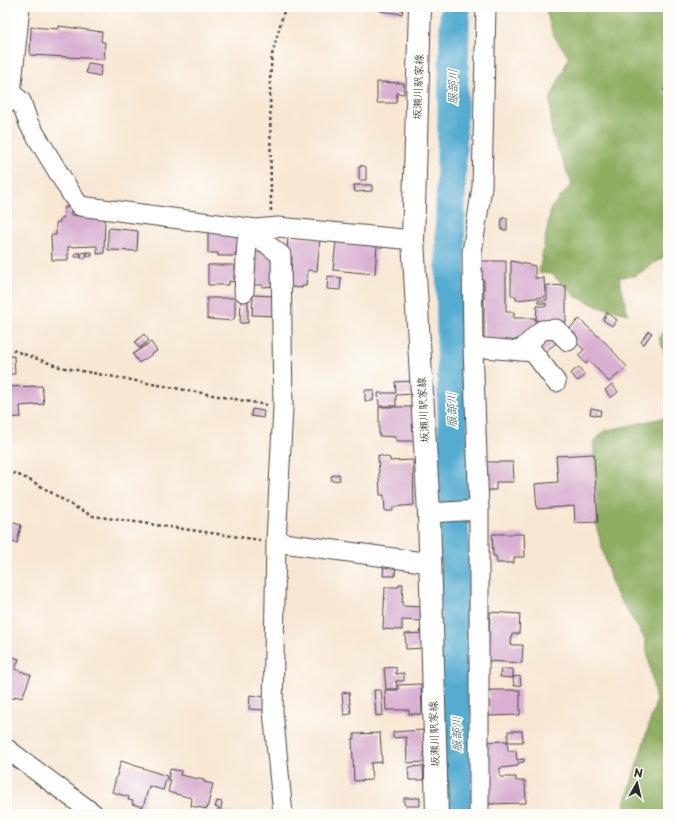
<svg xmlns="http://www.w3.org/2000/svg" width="675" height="821" viewBox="0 0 675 821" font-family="'Playpen Sans','Klee One',sans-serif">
  <rect width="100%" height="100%" fill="#fdfcf7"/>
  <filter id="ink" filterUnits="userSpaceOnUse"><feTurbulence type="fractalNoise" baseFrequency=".025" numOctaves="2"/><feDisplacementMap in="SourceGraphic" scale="8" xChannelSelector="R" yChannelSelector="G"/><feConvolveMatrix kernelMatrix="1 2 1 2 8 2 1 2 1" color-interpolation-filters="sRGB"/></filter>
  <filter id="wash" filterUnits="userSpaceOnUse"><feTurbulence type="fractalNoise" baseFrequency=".012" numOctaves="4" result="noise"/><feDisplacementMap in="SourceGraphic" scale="16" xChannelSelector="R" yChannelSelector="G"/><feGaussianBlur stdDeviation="0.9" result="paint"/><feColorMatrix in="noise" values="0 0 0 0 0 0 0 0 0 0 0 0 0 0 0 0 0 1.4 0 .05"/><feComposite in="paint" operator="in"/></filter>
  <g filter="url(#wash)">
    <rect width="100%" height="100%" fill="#f8e7d3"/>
    <!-- forest -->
    <path fill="#8fae62" stroke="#5d6c46" d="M545,7h123v247l-33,22 -16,1 9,37 -29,-7 -24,-11 -23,-22 -13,-1 12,-65 21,-24 -20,-50 -2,-34 19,-43 -16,-22z
      M668,325v36l-9,-22z
      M668,417v397h-46l34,-112 -11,-63 -32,-51 -17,-63 -2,-83 10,-11z"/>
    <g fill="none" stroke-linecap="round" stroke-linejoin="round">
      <!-- river -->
      <path stroke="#54acd1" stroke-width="30" d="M455,7l-5,220 8,587"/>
    </g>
    <g id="blocks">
      <!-- building -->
      <path fill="#d9b0d1" d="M380,7h23l-1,7 -22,-3z
        M59,26l43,6 -1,10h4l-1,17 -74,-4 1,-28 28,2z
        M88,63l14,2 -2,11 -14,-3z
        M377,82l27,1v11l-7,-1 -1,10h-19z
        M668,85v12l-5,-7z
        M361,165l5,2v13h-7v-13h2z
        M354,185h18v6l-17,1z
        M65,207l7,1 -2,7 35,-1 -1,39 -7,1v-8l-29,1v13h-16l-1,-25h5v-12l4,-1v-4h3z
        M502,218h5v12h-6z
        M110,228l28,3 -1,20 -29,-1v-20z
        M208,232l29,1v5l3,-1v16h-5v3h-17v-3h-10z
        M288,236l32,3 -3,32 -9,-1 -2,16h-4v2l-12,-1 2,-29 -5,-9z
        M336,241l41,4 -2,29 -42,-4z
        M87,252h5v4h-5z
        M87,252l-1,6h-5v-5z
        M255,252l20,1 3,33 -16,1v-2h-11z
        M75,253h5l1,4h-6z
        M481,261h25v51h8v6h21v13l-22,10 -29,1v-62h-3z
        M511,261l24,5v12h9l1,19 -29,3v-4h-5z
        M208,265h26v17l-5,-1v4h-21z
        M328,276l13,2 -1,12 -13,-1z
        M547,285l19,1v36l-30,-1 1,-15h9v-3h-8v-3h9z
        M253,295l23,1 -1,20 -23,-1z
        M207,298h28v19l-3,4 -23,-2 -2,-1z
        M248,298v25h-8l1,-24z
        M607,313l10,7 -5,6 -9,-6z
        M579,319l27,24 21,24 -18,15 -20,-22 -3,4 -8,-9 6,-5 -18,-18z
        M648,331l4,2 -8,11 -3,-2z
        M144,334l5,7 -10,7 -4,-6z
        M554,335l4,7 -18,13 -7,-10z
        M151,342l6,9 -18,12 -6,-9z
        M14,356l1,18h-8v-17z
        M579,367l6,9 -8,5 -6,-8z
        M414,381l1,13 -19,1v11h-17l-1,-13h18l-1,-11z
        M612,384l6,8 -7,6 -6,-8z
        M42,386l2,18 -24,2 1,11 -14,1v-31z
        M365,390h9l-1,11h-8z
        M379,407h36v34h-19v-4l-17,-1z
        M591,408l10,2 -1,6 -10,-2z
        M252,409l12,2 -1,7 -12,-2z
        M594,454l4,68 -23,1 -1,-17 -37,3 -2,-25 23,-2 -2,-26z
        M378,455l12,3v3l23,-1 1,45 -21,2v4h-8l-1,-16h-4z
        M486,462h27l1,20h-18v8h-10z
        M339,474l1,6 -8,1 -1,-5z
        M7,521l14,4 -4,18 -10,-2z
        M492,534h32l1,23h-11v6h-17l-1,-7h-3z
        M384,564l12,1 -1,11h-12z
        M399,584h4l-1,22 21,1 -1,14 -20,-1v10l-19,-1 2,-42h14z
        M490,612l30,2 -1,20h-7l-1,11h12l-1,18 -34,-2z
        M424,633v15l-18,1 -1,-15z
        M7,655l12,4 -4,10 16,6 -9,23 -7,-2 -1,3 -7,-3z
        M396,667v7l8,-1v8h-8l1,8h-11l-2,-21z
        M501,669h12v9l-13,-1z
        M520,676l1,9 -7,1 -1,-9z
        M421,684l1,30h-13v-4h-23l-1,-20h13v-5z
        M374,690h7l2,25 -7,1z
        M489,690h31v25l-31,1z
        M349,692l2,22 -7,1 -2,-22z
        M250,695l16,2 -1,13 -16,-1z
        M423,730l2,32 -18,1 -1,-26 -13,1v-6z
        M508,731h14l1,11h-15z
        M380,733l2,29 -11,1 1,17 -18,1 -2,-42h2v-5z
        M507,741l1,10h8l1,9 7,-1v3l-6,1v3l-18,2v9h16v4h9l1,22 -39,1 -2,-62z
        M121,761l46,15 -4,14 -14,-4 -6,21 -11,-3 1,-3 -5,-1 1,-3 -17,-5z
        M423,766l1,14h-15l-1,-13z
        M170,769l11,2 -1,4 24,5v2l9,2 -6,25 -16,-3 1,-8 -24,-6 3,-12h-3z
        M404,798h16v8h-14l-2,-2z
        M217,801l5,1 -1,7 -6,-2z
        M162,810l17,3v1h-18z
        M217,810l16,3 -1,1h-16z"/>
    </g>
  </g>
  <g filter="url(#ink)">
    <use href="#blocks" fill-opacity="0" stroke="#4a4744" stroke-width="1"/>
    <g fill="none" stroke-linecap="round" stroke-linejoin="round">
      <!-- minor casing -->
      <g stroke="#4a4744" stroke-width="21">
        <path id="minor" d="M11,93l10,8 8,23 43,71 8,11 176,23 22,-2 135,13
          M7,104l4,-11 9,-86
          M256,229l2,8 23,18 2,153 -7,134 -3,169 10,103
          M244,292l3,-51 9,-12
          M473,347l60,5 23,30
          M522,349l20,-19 14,-1 12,12
          M429,513l50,-3
          M276,542l154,21
          M7,749l87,65
          M479,814v-304l-6,-163 -1,-95 10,-65 4,-180"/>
      </g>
      <!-- major casing -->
      <g stroke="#4a4744" stroke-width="24">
        <path id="major" d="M420,7l-7,233 16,273 8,301"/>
      </g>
      <!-- path -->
      <path stroke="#4a4744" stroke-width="2.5" stroke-dasharray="3 3" stroke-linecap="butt" d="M271,211l-1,-131 2,-25 13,-48
        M7,348l53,19 207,38
        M7,471c31,9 56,32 86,45l167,24"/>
      <!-- minor -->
      <use href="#minor" stroke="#fff" stroke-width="19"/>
      <!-- major -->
      <use href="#major" stroke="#fff" stroke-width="22"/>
    </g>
  </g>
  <g text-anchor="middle" stroke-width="3.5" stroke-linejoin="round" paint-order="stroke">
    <!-- street labels -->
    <g font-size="11" fill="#2b2b2b" stroke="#fdfcf7">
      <text transform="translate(418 87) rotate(-88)" y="4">坂瀬川駅家線</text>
      <text transform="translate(423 410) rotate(-93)" y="4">坂瀬川駅家線</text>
      <text transform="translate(434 734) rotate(-92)" y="4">坂瀬川駅家線</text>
    </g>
    <!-- water labels -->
    <g font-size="12" font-style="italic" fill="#3b5f6d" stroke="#fdfcf7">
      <text transform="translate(453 87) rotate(-89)" y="4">服部川</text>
      <text transform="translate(452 410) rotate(-91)" y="4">服部川</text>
      <text transform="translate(457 734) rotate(-91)" y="4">服部川</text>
    </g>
  </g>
  <!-- margin -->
  <rect width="675" height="821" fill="none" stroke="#fdfcf7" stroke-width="24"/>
  <!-- north arrow -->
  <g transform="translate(637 783) rotate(8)" stroke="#fdfcf7" stroke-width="3" paint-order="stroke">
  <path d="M0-3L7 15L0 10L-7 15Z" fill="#2b2b2b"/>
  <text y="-6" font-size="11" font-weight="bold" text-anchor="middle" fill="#2b2b2b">N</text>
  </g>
</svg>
